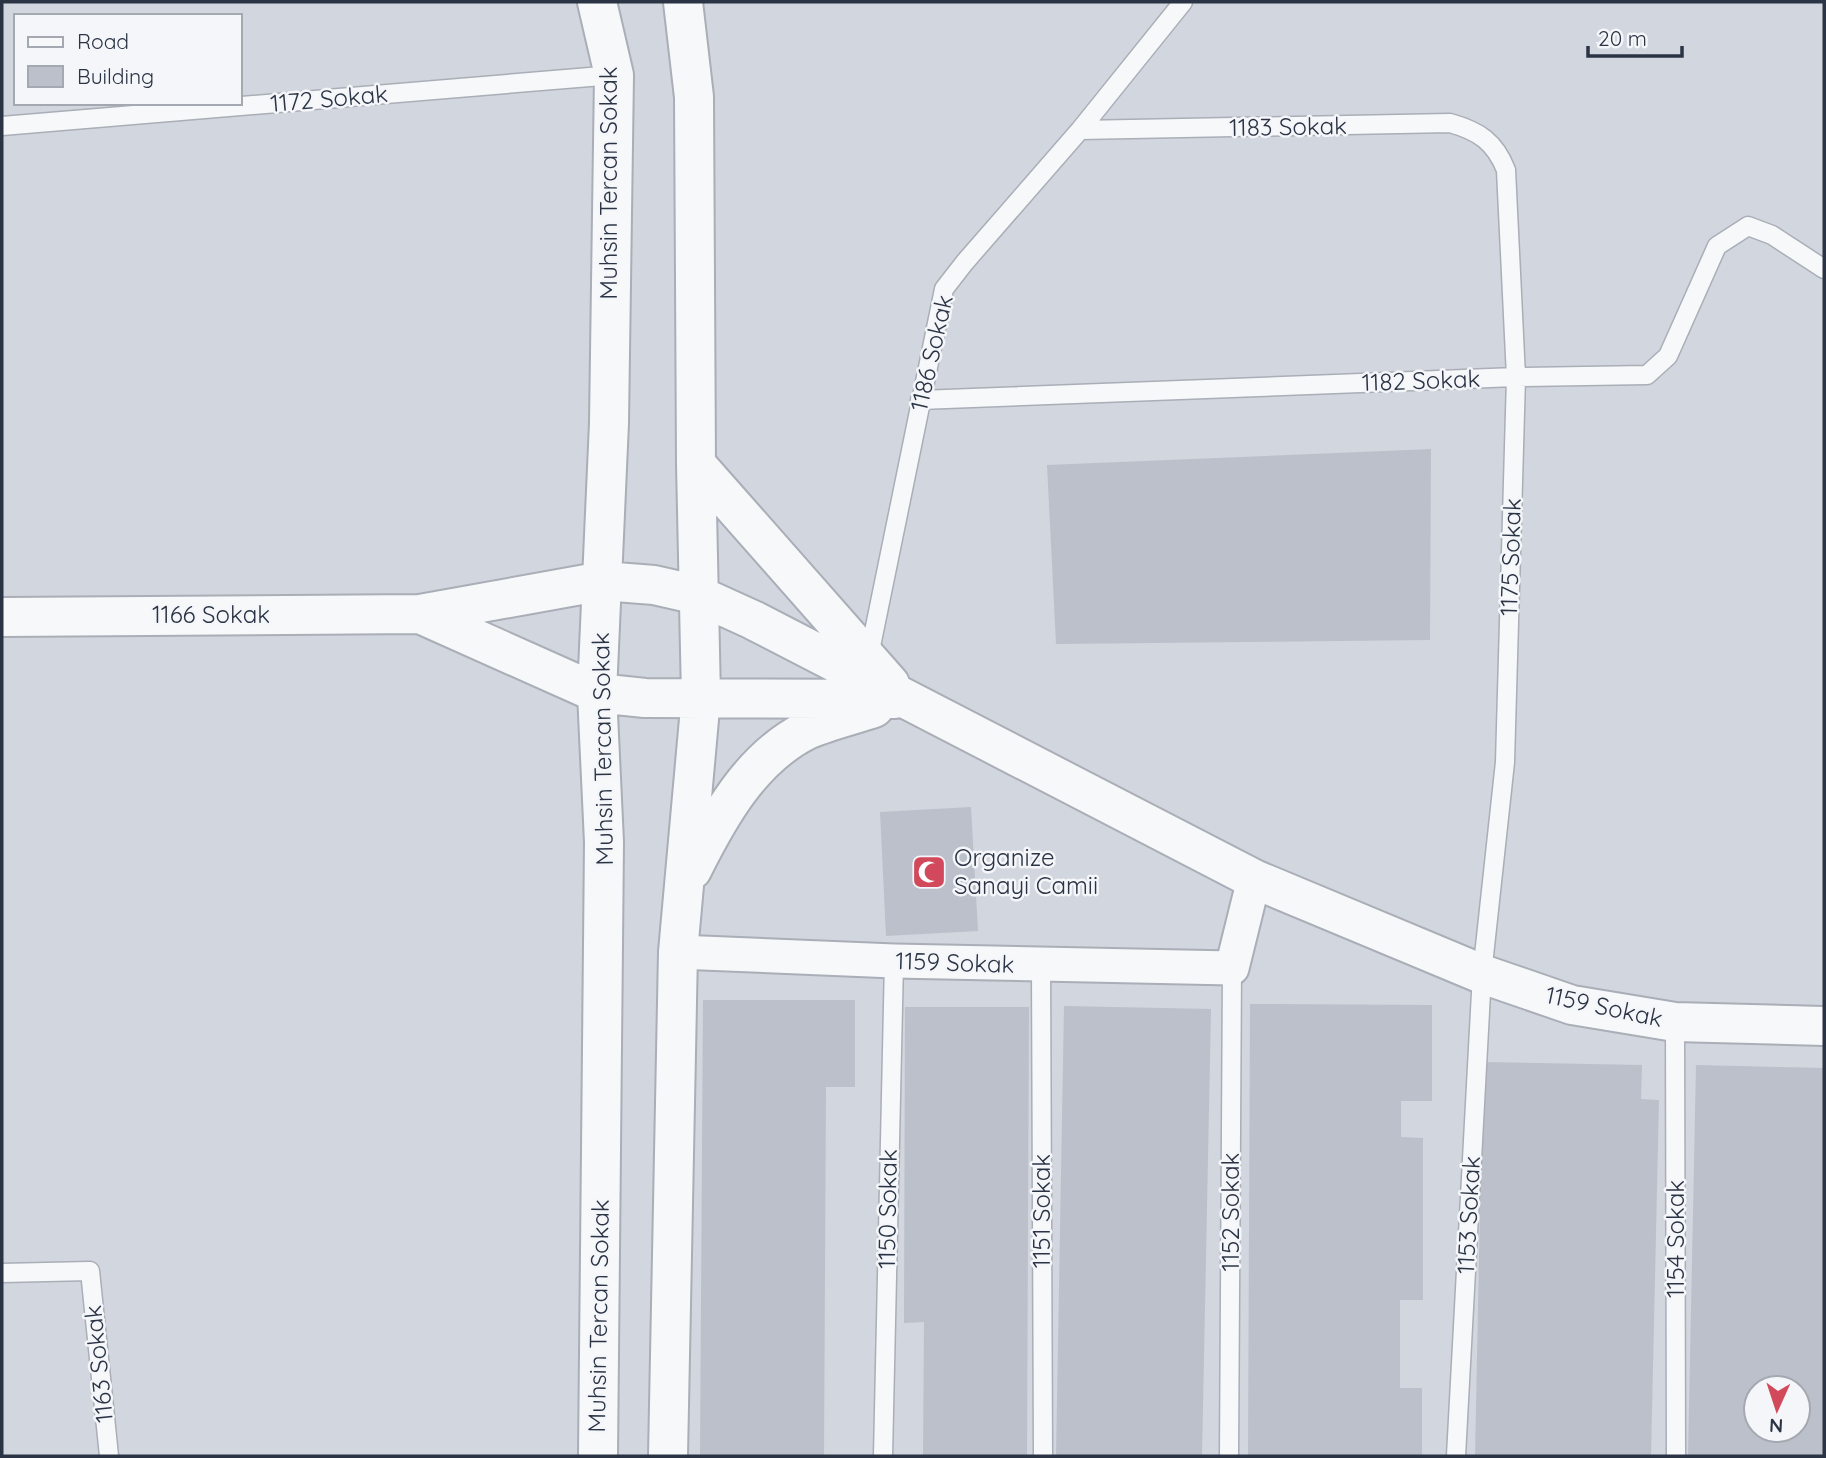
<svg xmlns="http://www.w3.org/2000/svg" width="1826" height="1458" viewBox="0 0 1826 1458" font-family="Quicksand,sans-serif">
  <rect width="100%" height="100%" fill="#e4e7ec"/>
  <!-- built -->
  <path fill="#d2d6de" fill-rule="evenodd" d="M2,2h1822v1454h-1822zM16,16h224v87h-224zM1756,1388h42v42h-42z"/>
  <!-- building -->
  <path fill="#bbc0ca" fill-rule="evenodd" d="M1431,449l-1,191 -374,4 -9,-179z
    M971,807l7,124 -92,5 -6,-124z
    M703,1000h152v87h-29l-2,369h-124z
    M1250,1004l182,1v96h-31v36l22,1v162h-23v88h22v68h-174z
    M1064,1006l147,3 -9,447h-146z
    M905,1007h124l-2,449h-104l1,-134 -20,1z
    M1483,1062l159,3 -1,34 18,1 -8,356h-176z
    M1696,1065l128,3v388h-136zM1756,1388h42v42h-42z"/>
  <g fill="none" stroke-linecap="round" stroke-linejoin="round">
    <!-- service casing -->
    <g stroke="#a9aeb7" stroke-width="21">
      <path id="service" d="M2,126l612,-51
        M1080,130l370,-7c29,8 45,19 56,47l10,207 -11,385 -23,212 -26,482
        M920,400l596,-23 131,-2 21,-19 49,-110 31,-20 24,9 52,34
        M869,656l75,-367 21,-27 115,-132 103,-128
        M1041,965l2,491
        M1675,1022l1,434
        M2,1273l88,-2 19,185
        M883,1456l11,-495
        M1229,1456l3,-488"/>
    </g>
    <!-- minor casing -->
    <g stroke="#a9aeb7" stroke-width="37">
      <path id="minor" d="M678,952l216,9 338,7 22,-89"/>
    </g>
    <!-- tertiary casing -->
    <g stroke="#a9aeb7" stroke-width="42">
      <path id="tertiary" d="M597,2l17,73 -5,348 -12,270 7,149 -6,614
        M696,464l194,220
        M420,614l177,79 48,5 250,1
        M2,617l418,-3 183,-33 51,4 44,10 55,25 501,259 228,95 90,31 103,17 149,4
        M692,870c27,-54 59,-112 115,-140 21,-9 46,-15 67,-22
        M668,1456l10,-504 23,-255 -5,-233 -2,-367 -11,-95"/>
    </g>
    <!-- service -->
    <use href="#service" stroke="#f7f8fa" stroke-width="18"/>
    <!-- minor -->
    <use href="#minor" stroke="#f7f8fa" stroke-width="33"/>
    <!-- tertiary -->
    <use href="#tertiary" stroke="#f7f8fa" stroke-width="38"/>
  </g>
  <!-- icons -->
  <defs>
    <g id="mosque-square" transform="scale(1.75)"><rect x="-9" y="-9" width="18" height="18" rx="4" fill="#d1495b" stroke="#f4f6f9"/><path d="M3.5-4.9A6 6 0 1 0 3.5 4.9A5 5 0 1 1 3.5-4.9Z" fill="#fff"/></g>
  </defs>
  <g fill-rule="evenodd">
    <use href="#mosque-square" x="929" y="872"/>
  </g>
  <g text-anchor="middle" stroke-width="5" stroke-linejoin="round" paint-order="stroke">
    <!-- street labels -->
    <g font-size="24" fill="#2b3445" stroke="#f4f6f9">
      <text transform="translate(329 99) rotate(-5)" y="8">1172 Sokak</text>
      <text transform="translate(1288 127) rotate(-1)" y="8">1183 Sokak</text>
      <text transform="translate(609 183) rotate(-90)" y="8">Muhsin Tercan Sokak</text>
      <text transform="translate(932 353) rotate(-77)" y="8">1186 Sokak</text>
      <text transform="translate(1421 381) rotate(-2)" y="8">1182 Sokak</text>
      <text transform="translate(1511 557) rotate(-88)" y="8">1175 Sokak</text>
      <text x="211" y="623">1166 Sokak</text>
      <text transform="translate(603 749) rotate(-91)" y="8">Muhsin Tercan Sokak</text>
      <text transform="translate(955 963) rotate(2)" y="8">1159 Sokak</text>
      <text transform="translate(1604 1007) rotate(12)" y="8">1159 Sokak</text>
      <text transform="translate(888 1209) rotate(-89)" y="8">1150 Sokak</text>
      <text transform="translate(1042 1211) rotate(-90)" y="8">1151 Sokak</text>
      <text transform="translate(1231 1212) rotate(-90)" y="8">1152 Sokak</text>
      <text transform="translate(1469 1215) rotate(-87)" y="8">1153 Sokak</text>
      <text transform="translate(1676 1239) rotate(-90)" y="8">1154 Sokak</text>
      <text transform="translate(599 1316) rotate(-89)" y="8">Muhsin Tercan Sokak</text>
      <text transform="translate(99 1364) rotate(-96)" y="8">1163 Sokak</text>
    </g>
    <!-- poi labels -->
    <g font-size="24" fill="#2b3445" stroke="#f4f6f9" text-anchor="start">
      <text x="954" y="866">Organize<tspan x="954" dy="28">Sanayi Camii</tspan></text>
    </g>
  </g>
  <!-- border -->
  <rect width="1826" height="1458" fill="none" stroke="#2b3445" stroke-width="7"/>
  <!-- legend -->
  <rect x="14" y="14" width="228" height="91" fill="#f4f6f9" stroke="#a4a8b1" stroke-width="2"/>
  <rect x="28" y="37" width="35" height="10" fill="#f7f8fa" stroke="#a4a8b1" stroke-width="2"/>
  <text x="77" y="49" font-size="21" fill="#2b3445">Road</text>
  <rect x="28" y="66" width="35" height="21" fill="#bbc0ca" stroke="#a4a8b1" stroke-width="2"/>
  <text x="77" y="84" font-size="21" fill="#2b3445">Building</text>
  <!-- north arrow -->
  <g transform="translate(1777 1409) rotate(183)"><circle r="33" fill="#f4f6f9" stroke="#a4a8b1" stroke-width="2"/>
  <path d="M0-5L12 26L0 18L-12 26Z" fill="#d1495b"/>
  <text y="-10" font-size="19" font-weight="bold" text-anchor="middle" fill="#2b3445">N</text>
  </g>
  <!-- scale -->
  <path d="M1588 46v10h94v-10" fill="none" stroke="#2b3445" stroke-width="3.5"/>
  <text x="1598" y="46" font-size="21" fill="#2b3445" stroke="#f4f6f9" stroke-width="5" paint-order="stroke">20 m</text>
</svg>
